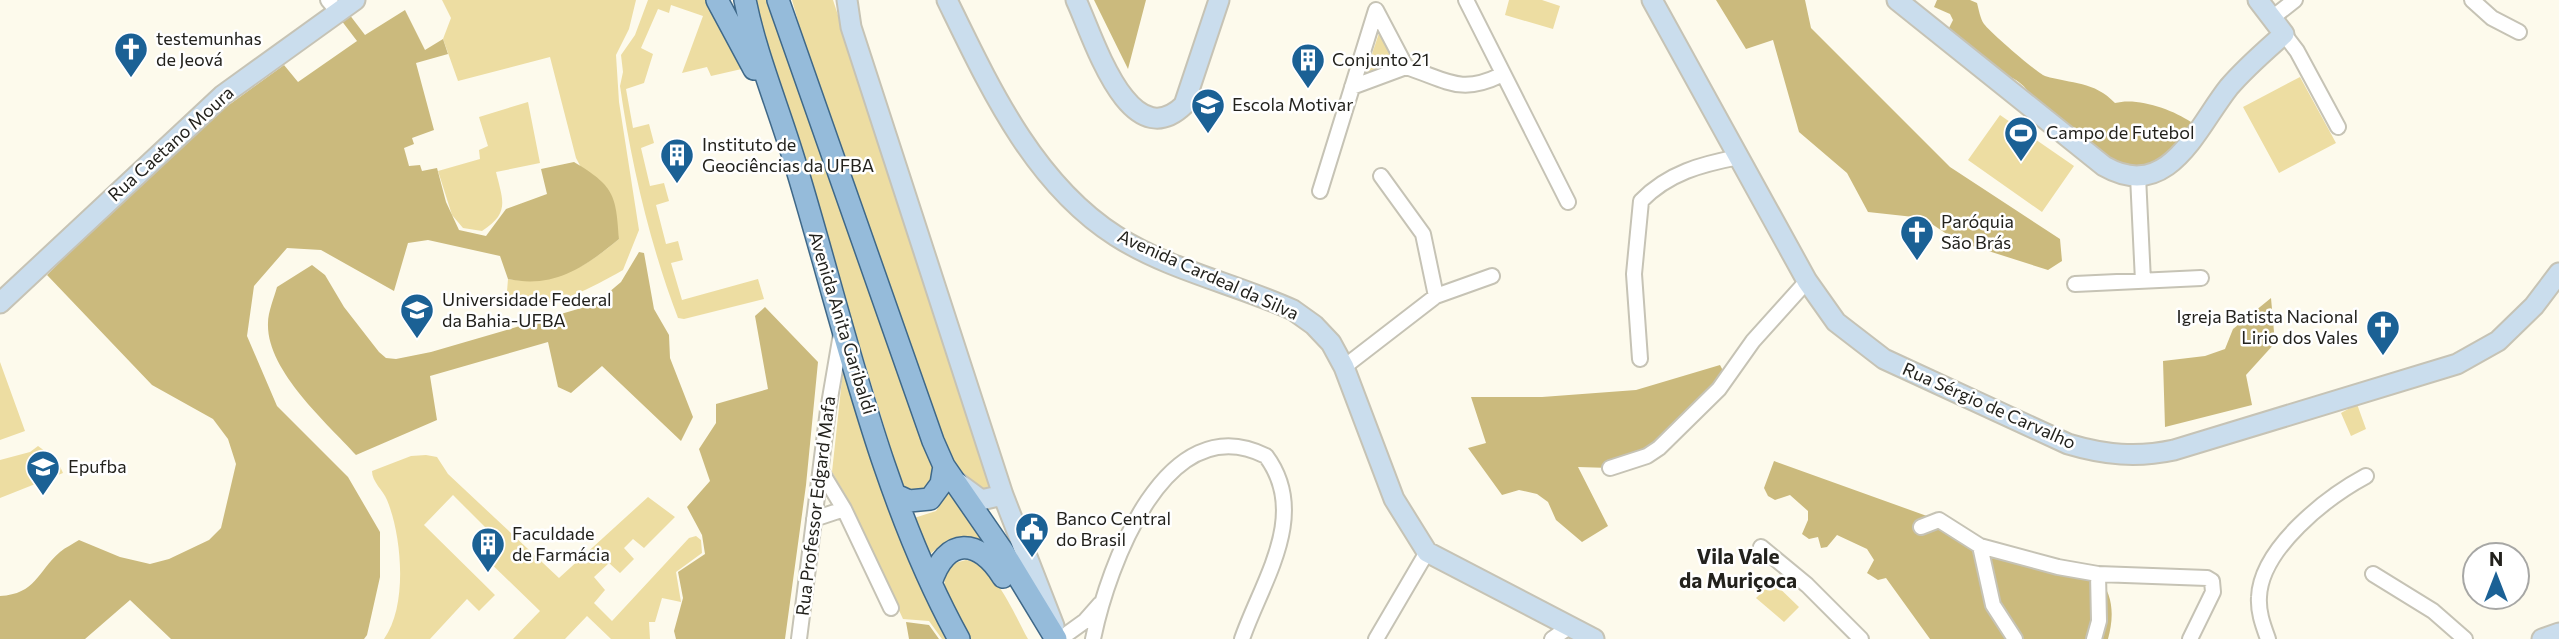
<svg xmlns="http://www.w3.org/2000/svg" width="2559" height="639" viewBox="0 0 2559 639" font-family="Commissioner,sans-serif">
  <rect width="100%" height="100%" fill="#fdfaec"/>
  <!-- green -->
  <path fill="#eddda2" d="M442,0h194l-7,29 -13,26 3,47 20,128 -16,40c-37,21 -73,40 -117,34l2,-25c47,7 76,-11 111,-40l-43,-81 -26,-101 -92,24 -15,-42 8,-21z
    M648,0h62l36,68 -35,8 -4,-9 -25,6 21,-57 -32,-11 -2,8 -11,-4 -17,39 12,6 -9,29 -18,6 7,39 16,-4 5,19 -13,5 9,38 14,-3 5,18 -13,4 10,39 12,-3 5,19 -12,3 11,37 76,-21 6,20 -80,20 -6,-1c-28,-73 -47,-155 -58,-232l3,-14 -2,-17 14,-20z
    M754,0h12l170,477 -13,21 -20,-10z
    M792,0h41l154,470 4,23 -11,6 -30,-34 -126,-353z
    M1509,0h33l18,6 -7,23 -48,-14z
    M1379,33l16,31 -30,11z
    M2300,77l36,66 -57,30 -36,-66z
    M528,102l12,61 -44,9c7,29 14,41 -14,59l-19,-3 -11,-13 -14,-44 42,-12 -1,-9 9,-4 -9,-29z
    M2000,115l74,51 -32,46 -74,-52z
    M0,362l25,69 -25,9z
    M843,370l6,10 103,259h-10l-13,-18 -26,-2 -55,-120 -16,-27z
    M2357,404l9,25 -15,7 -10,-23z
    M38,446l19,14 6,13 -63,25v-38l30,-8z
    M426,455l11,2 11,17 111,104 89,-81 27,20 -31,31 -11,-9 -9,9 10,11 -14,14 -11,-10 -15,14 11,13 -11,13 18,18 77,-83 7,-2 5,4 1,13 -26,19 5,30 -19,-4 -7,24h-6l1,17h-39l-24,-23 -22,23h-52l27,-28 -59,-57 15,-16 -43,-43 -29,30 71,70 -16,16 -12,-12 -37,40h-46c24,-33 18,-103 3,-139 -4,-10 -15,-18 -15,-29l39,-15z
    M951,487l35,54c-21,-6 -41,-1 -57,14l-15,-37 22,-7z
    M966,560c28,3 49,56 62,79h-57l-26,-51 -1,-13 11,-12z
    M1773,582l26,25 -15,15 -28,-24z"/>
  <!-- forest -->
  <path fill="#cbba7d" d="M1094,0h52l-18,69z
    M1716,0h89l6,28 139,139 110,72 2,22 -14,9 -91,-29 -34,-23 -55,-6 -21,-39 -48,-41 -26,-92 -27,9z
    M1937,0h33l7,3c2,7 3,15 7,21 6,8 53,49 61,52 27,8 49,5 70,27 22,-6 57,6 76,19 -3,13 -10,21 -20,31 -38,38 -67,-3 -97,-25 -15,-10 -31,-19 -46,-29l1,-6c-10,-20 -52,-24 -68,-54l-7,2 -11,-12 6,-1 4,-8 -3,-6 -16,-7z
    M405,10l20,40 18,-11 5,15 -32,9 18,67 -22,8 2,6 -10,4 5,18 11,-1 2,6 15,-3 9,34 13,28 27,6 20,-27 41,-15 -6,-25 33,-7c40,24 42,32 45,77 -34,28 -65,50 -111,40l-8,-23 -72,-16 -20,3 -14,48 -73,-41 -34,-2 -33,38 -7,50 30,70 71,71 32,55v45l-13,58 -3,4h-193l-41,-39 -45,39h-85v-43c36,-2 37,-24 60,-44 6,-5 13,-8 19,-12l41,17 30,7 19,-5 40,-19 12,-12 15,-64 -8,-25 -15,-20 -61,-34 -105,-110 138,-138 99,-72 14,17 59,-41 -16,-21 8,-6 16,21z
    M639,252l5,1 10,56 15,26 1,23 23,59 -12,24 -79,-75 -31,27 -13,-6 -10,-45 -118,34 7,44 -81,35c-29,-32 -90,-85 -88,-132 0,-11 6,-25 9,-36l35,-22 13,10 19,32 35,45 7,6 10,1 35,-7 164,-48 26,-22z
    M2271,298l4,45 -29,32 6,30 -87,22 -2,-66 42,-5 20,-7 8,-20z
    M765,307l53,55 -12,123 -21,154h-109l-2,-8 9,-33 -5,-26 27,-18 -3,-19 -15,-28 23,-26 -11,-32 17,-26v-19l52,-15 -13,-73z
    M1720,365l7,13 -80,78 -37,12 -32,-1 30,59 -26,16 -26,-22 -8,-18 -11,-8 -18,-4 -17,5 -34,-47 18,-5 -15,-46h71l94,-7z
    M1774,461l164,59 37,23 123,34c16,18 16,40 10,62h-178l-44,-61 -8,2 -11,-7 7,-13 -7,-11 -30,-14 -10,12 -6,1 -3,-11 -9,2 -7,-5 6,-14v-9l-18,-16 -15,5 -7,-4 -4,-8z
    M906,622l23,3 10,14h-30z"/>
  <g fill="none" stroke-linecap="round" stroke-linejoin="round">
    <!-- street casing -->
    <g stroke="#c6c3b5" stroke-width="18">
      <path id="street" d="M328,0l10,12
        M1466,0l102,202
        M2472,0l20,18 27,14
        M2272,18l23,-18
        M2284,34l13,17 41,76
        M1352,87l54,-20
        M1381,176l42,58 13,62
        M2138,176l5,105
        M1320,191l56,-181 30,57c41,13 54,28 95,8
        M2075,284l126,-6
        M1640,359l-6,-85 7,-73c27,-28 61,-37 98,-44
        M1344,367l92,-71 56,-20
        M1610,468l37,-12 12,-8 60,-59 34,-48 54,-60
        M821,471l23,38 47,99
        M814,519l30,-10
        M1921,527l18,-7 41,26 78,21 40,7 109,4 5,3 1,11 -23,47
        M1980,546l13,59 22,34
        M1761,547l46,38 54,54
        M2373,574l60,37 32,28
        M799,639l29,-229 13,-76
        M1060,639l25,-18 15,-17
        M1093,639c15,-73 73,-234 173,-183 44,59 -4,125 -24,183
        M1376,639l51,-87
        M1552,639l17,-12
        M2094,639l5,-18 -1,-47
        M2268,639c-5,-14 -10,-27 -9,-42 2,-49 68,-100 107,-121"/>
    </g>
    <!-- secondary casing -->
    <g stroke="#c6c3b5" stroke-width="23">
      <path id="secondary" d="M847,0l4,27 152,468 51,131
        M947,0c42,86 86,183 169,236 53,34 120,48 177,74l21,15 17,18 13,24 50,132 33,53 167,87
        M1076,0c17,36 53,158 108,105l35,-105
        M1652,0l155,281 29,41 48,37 184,85c37,11 69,14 106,6l283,-86 41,-23 36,-35 25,-33
        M1897,0l207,166c65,37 93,-39 125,-79 16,-19 36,-36 55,-53l-26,-34
        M0,303l223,-208 132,-95
        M958,483l23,17 22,-5
        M2542,639l17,-6"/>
    </g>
    <!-- primary casing -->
    <g stroke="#3f6888" stroke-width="24">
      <path id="primary" d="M717,0l37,69
        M745,0c11,55 34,109 50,163 48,157 84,331 164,476
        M778,0l155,441 11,25 58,84 54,89
        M898,496l11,5 21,-2 11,-15 3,-18
        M931,583c15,-47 48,-45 72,-6"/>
    </g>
    <!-- street -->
    <use href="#street" stroke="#fff" stroke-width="14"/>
    <!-- secondary -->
    <use href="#secondary" stroke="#cadded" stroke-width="19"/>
    <!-- primary -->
    <use href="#primary" stroke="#95bbda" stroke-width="21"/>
  </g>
  <!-- icons -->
  <defs>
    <g id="church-pin" transform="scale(1.75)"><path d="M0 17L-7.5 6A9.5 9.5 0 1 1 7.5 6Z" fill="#1b6195" stroke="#fff"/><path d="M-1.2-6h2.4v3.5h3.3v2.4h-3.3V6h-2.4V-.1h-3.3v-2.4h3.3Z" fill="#fff"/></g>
    <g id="building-pin" transform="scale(1.75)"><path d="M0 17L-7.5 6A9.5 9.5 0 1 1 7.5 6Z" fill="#1b6195" stroke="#fff"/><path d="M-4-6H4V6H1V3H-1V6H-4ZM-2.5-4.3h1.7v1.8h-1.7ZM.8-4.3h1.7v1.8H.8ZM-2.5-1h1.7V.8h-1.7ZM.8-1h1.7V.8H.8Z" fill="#fff"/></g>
    <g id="school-pin" transform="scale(1.75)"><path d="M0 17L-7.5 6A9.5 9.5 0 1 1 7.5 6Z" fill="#1b6195" stroke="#fff"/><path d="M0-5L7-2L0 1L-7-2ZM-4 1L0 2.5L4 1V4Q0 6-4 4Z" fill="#fff"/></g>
    <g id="stadium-pin" transform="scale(1.75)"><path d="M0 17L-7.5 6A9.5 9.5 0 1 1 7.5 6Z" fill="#1b6195" stroke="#fff"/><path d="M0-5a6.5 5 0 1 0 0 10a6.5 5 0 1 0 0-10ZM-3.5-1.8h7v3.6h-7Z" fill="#fff"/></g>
    <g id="university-pin" transform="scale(1.75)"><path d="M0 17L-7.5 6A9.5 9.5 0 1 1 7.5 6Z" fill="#1b6195" stroke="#fff"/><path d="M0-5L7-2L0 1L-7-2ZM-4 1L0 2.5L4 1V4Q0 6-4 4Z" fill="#fff"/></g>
    <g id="civic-pin" transform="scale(1.75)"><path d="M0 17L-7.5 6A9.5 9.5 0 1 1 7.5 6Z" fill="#1b6195" stroke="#fff"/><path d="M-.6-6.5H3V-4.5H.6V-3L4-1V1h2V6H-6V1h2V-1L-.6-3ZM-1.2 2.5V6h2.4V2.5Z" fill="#fff"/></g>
  </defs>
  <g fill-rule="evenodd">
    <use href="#church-pin" x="131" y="49"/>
    <use href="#building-pin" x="1308" y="60"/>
    <use href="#school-pin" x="1208" y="105"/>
    <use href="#stadium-pin" x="2021" y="133"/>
    <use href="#building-pin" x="677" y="155"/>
    <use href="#church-pin" x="1917" y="232"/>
    <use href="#university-pin" x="417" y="310"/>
    <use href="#church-pin" x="2383" y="327"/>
    <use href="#university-pin" x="43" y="467"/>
    <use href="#civic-pin" x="1032" y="529"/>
    <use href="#building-pin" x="488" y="544"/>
  </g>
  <g text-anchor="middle" stroke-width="5" stroke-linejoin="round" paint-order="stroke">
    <!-- poi labels -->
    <g font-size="18" fill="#23221d" stroke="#fff" text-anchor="start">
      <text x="156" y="45">testemunhas<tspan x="156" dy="21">de Jeová</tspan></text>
      <text x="1332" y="66">Conjunto 21</text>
      <text x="1232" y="111">Escola Motivar</text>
      <text x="2046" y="139">Campo de Futebol</text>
      <text x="702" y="151">Instituto de<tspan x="702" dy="21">Geociências da UFBA</tspan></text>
      <text x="1941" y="228">Paróquia<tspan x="1941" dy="21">São Brás</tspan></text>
      <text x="442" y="306">Universidade Federal<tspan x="442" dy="21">da Bahia-UFBA</tspan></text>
      <text x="2358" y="323" text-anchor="end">Igreja Batista Nacional<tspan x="2358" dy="21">Lirio dos Vales</tspan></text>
      <text x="68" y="473">Epufba</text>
      <text x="1056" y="525">Banco Central<tspan x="1056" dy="21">do Brasil</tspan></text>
      <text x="512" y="540">Faculdade<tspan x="512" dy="21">de Farmácia</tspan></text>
    </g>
    <!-- street labels -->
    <g font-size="18" fill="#23221d" stroke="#fff">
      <text transform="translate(171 144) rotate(-42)" y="6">Rua Caetano Moura</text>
      <text transform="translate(1208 275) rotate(24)" y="6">Avenida Cardeal da Silva</text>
      <text transform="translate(842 323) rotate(73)" y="6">Avenida Anita Garibaldi</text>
      <text transform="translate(1989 406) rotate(24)" y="6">Rua Sérgio de Carvalho</text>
      <text transform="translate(816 506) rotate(-83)" y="6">Rua Professor Edgard Mafa</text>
    </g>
    <!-- quarter labels -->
    <g font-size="21" font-weight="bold" fill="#23221d" stroke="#fff">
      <text x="1738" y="564">Vila Vale<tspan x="1738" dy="24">da Muriçoca</tspan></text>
    </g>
  </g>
  <!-- north arrow -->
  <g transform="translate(2496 576)"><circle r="33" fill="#ffffff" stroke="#a7a7a5" stroke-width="2"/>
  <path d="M0-5L12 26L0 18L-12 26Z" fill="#1b6195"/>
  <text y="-10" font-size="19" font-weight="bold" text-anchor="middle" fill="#23221d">N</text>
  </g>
</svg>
